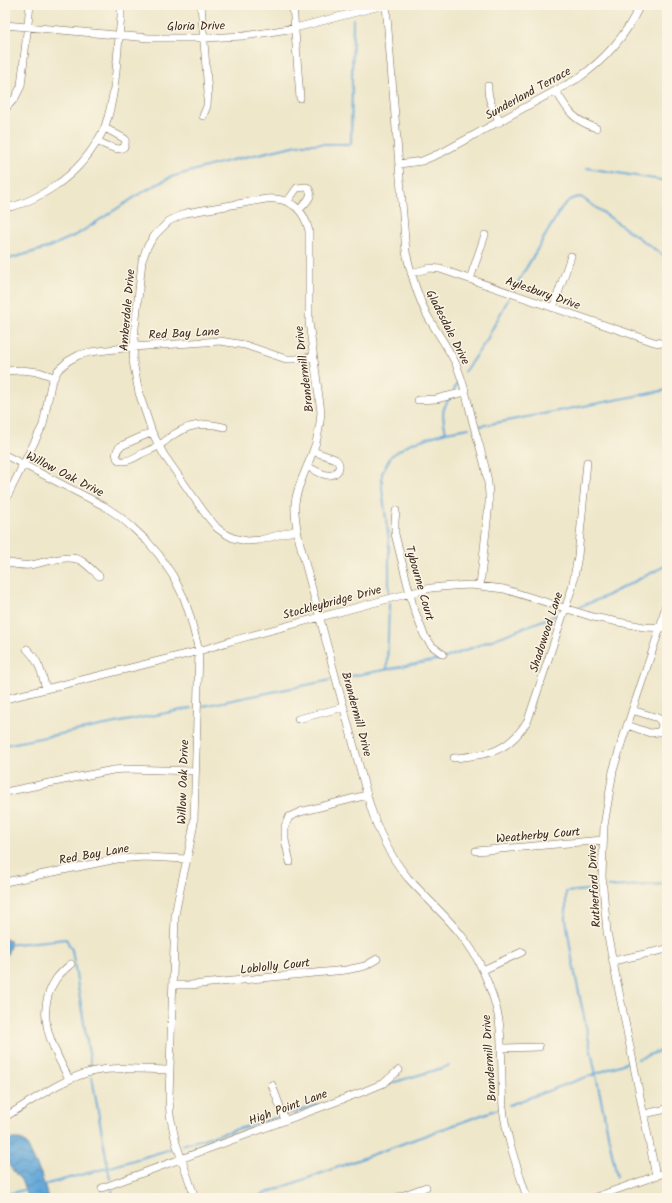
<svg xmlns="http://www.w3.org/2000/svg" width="672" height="1203" viewBox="0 0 672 1203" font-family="Kalam,sans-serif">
  <defs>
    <pattern id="water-waves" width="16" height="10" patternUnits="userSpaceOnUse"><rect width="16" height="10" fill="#63a7d8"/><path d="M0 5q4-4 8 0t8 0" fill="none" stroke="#5388af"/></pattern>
  </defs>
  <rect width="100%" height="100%" fill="#fcf5e5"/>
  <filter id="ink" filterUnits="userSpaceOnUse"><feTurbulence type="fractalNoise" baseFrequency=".025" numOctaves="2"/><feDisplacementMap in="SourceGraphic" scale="8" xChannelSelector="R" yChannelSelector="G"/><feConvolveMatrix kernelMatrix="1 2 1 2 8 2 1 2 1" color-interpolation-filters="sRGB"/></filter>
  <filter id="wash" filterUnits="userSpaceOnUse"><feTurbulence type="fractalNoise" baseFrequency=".012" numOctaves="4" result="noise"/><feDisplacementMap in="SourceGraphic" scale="16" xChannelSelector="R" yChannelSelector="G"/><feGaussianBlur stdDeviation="0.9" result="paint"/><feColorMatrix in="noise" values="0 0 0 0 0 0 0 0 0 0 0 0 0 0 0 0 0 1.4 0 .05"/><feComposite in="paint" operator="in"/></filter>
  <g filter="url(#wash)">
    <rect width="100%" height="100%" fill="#eee7ca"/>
    <!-- water -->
    <path fill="url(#water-waves)" stroke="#4f687b" d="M5,938l5,2c1,7 -2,12 -5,18z
      M12,1139h8l6,4 15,31 7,24h-21l-3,-11 -3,-7 -11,-13 -5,-11v-12z"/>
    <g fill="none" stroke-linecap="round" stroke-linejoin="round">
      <!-- stream -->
      <path stroke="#63a7d8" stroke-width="2" d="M353,8v-3
        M587,168l80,13
        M5,260l42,-12 31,-14 63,-41 30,-16 53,-15 78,-18h49l2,-125
        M514,289l48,-82c6,-6 10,-10 19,-10l86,61
        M464,372l23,-32 3,-7 19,-35
        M454,390l3,-7
        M480,426l187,-36
        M446,432c-3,-14 -6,-22 4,-34
        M389,593v-52l-7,-52v-16l9,-17 18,-12 37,-12 23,-4
        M574,609l28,-11 65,-33
        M387,669l2,-65
        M341,678l102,-19 116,-45
        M203,706l128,-26
        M5,745l186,-37
        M608,887l59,-3
        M597,889l-31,3v27l6,40 45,218
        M5,945l61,-6 6,11 19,116
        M638,1059l29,-11
        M92,1077l18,102
        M388,1084l61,-18
        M509,1105l119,-43
        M289,1114l29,-9
        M182,1145l97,-28
        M43,1185l64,-17 64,-19
        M112,1190l1,8
        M5,1195l22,-6
        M253,1198l245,-89"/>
    </g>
  </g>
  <g filter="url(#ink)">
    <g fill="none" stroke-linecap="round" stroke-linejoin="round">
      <!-- minor casing -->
      <g stroke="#7a6c5a" stroke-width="8">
        <path id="minor" d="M201,5l7,87 -1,14 -4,10
          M293,5l7,93
          M386,5l20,247c5,22 11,43 21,63 9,16 20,31 28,47 9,19 13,41 18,61 7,26 17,53 16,80l-9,83
          M5,25l144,13h55l40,-2 51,-8 89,-23
          M488,86c-1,13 6,24 12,36
          M556,91c12,20 17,29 40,37
          M5,109l10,-11 6,-12 9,-81
          M97,141c7,3 31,17 28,-2l-20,-11
          M399,164l23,-3 21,-9 134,-73c28,-19 49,-43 63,-74
          M287,202l10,-14 10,-1c9,8 -2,16 -8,23
          M5,208c18,-3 35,-12 50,-22 21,-14 38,-35 49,-57 2,-4 2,-8 4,-12 9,-32 9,-67 13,-100v-12
          M411,273l19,-5 10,1 214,73 13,2
          M470,279l15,-44
          M553,308l18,-52
          M5,371l16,-1 18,2 15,5
          M418,400l18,-1 29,-7
          M152,432l-31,14c-6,4 -7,16 3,15 6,0 12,-4 17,-7 6,-3 12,-5 17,-8 6,-3 10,-8 15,-11 16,-11 33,-13 51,-8
          M5,455l99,51 15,10 14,12 14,13 12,14 14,21 11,22 6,18 9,35 -5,170c-4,32 -14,63 -19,95l-6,182 1,17 6,28 19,55
          M307,466c6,3 13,8 20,9 10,2 17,-10 8,-16 -7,-3 -15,-5 -22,-8
          M5,501l38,-76 8,-41 7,-14 10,-9 11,-6 11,-3 43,-5 87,-6 25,4 41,14h10l17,-2
          M396,511l-1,10v13l18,72 11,29 8,11 11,8
          M297,530l-37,10 -13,1 -14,-3 -9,-5 -7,-5 -13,-16 -40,-57 -12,-23 -13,-39 -6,-32 2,-33 7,-67 5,-14 8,-12 14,-14 17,-8 80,-14c24,-2 38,10 43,32v91l12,90c-1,13 -3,27 -8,39 -6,18 -16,34 -18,52 -1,13 2,25 4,37l68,255c8,30 20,58 41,83 27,30 59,55 75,93 7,16 13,32 16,49 4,29 2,58 4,87 3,31 15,62 24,91
          M5,562c8,2 17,4 25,3 13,-2 38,-11 50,-5 7,4 13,11 19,16
          M27,649c12,12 15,24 19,40
          M5,699l194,-48 32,-10 168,-45 32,-8 21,-2 19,-1 33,4 89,28 51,10 23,1
          M298,719l46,-12
          M627,725l23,8 9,-1c4,-5 4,-9 -1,-14l-26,-8
          M454,758c35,-3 55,-6 74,-38l44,-132 6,-32 9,-94
          M5,792l108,-22 13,-1 69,2
          M476,851l127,-11
          M290,862l-5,-22v-14l4,-9 11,-5 67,-17
          M5,882l112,-23 27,-2 43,2
          M613,961l54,-12
          M483,970l39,-18
          M173,985h17l156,-15 19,-4 12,-7
          M501,1048l38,-1
          M69,1079c-16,-31 -36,-66 -13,-100 4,-6 9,-10 15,-15
          M272,1085l13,35
          M644,1114l23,-5
          M5,1117c27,-16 59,-40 90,-46 23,-5 52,-1 75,-1
          M656,1176l-49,-244 -5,-56 2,-50 9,-55 9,-30 38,-113 7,-28
          M102,1188l263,-97 19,-8 15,-13
          M396,1198l30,-11
          M593,1198l74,-26"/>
      </g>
      <!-- minor -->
      <use href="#minor" stroke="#fff" stroke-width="7"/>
    </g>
  </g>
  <g text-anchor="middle" stroke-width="3" stroke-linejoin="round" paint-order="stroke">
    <!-- street labels -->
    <g font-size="12" fill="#3b2a1e" stroke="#fcf5e5">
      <text transform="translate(196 26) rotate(-1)" y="4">Gloria Drive</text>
      <text transform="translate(528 93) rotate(-29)" y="4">Sunderland Terrace</text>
      <text transform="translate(543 293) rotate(19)" y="4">Aylesbury Drive</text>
      <text transform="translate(127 310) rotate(-85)" y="4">Amberdale Drive</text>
      <text transform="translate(448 327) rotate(63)" y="4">Gladesdale Drive</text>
      <text transform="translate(184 333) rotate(-3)" y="4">Red Bay Lane</text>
      <text transform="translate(304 369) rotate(-97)" y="4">Brandermill Drive</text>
      <text transform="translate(65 474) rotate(27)" y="4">Willow Oak Drive</text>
      <text transform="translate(420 583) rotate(74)" y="4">Tybourne Court</text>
      <text transform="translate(332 602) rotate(-15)" y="4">Stockleybridge Drive</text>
      <text transform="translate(546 632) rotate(-72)" y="4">Shadowood Lane</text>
      <text transform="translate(357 714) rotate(75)" y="4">Brandermill Drive</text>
      <text transform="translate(183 782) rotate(-88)" y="4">Willow Oak Drive</text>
      <text transform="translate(538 835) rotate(-5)" y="4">Weatherby Court</text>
      <text transform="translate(94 854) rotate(-10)" y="4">Red Bay Lane</text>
      <text transform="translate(594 886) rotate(-93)" y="4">Rutherford Drive</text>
      <text transform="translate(275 966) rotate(-6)" y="4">Loblolly Court</text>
      <text transform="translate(489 1058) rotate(-94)" y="4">Brandermill Drive</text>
      <text transform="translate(288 1107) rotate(-20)" y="4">High Point Lane</text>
    </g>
  </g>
  <!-- margin -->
  <rect width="672" height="1203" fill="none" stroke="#fcf5e5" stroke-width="20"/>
</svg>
